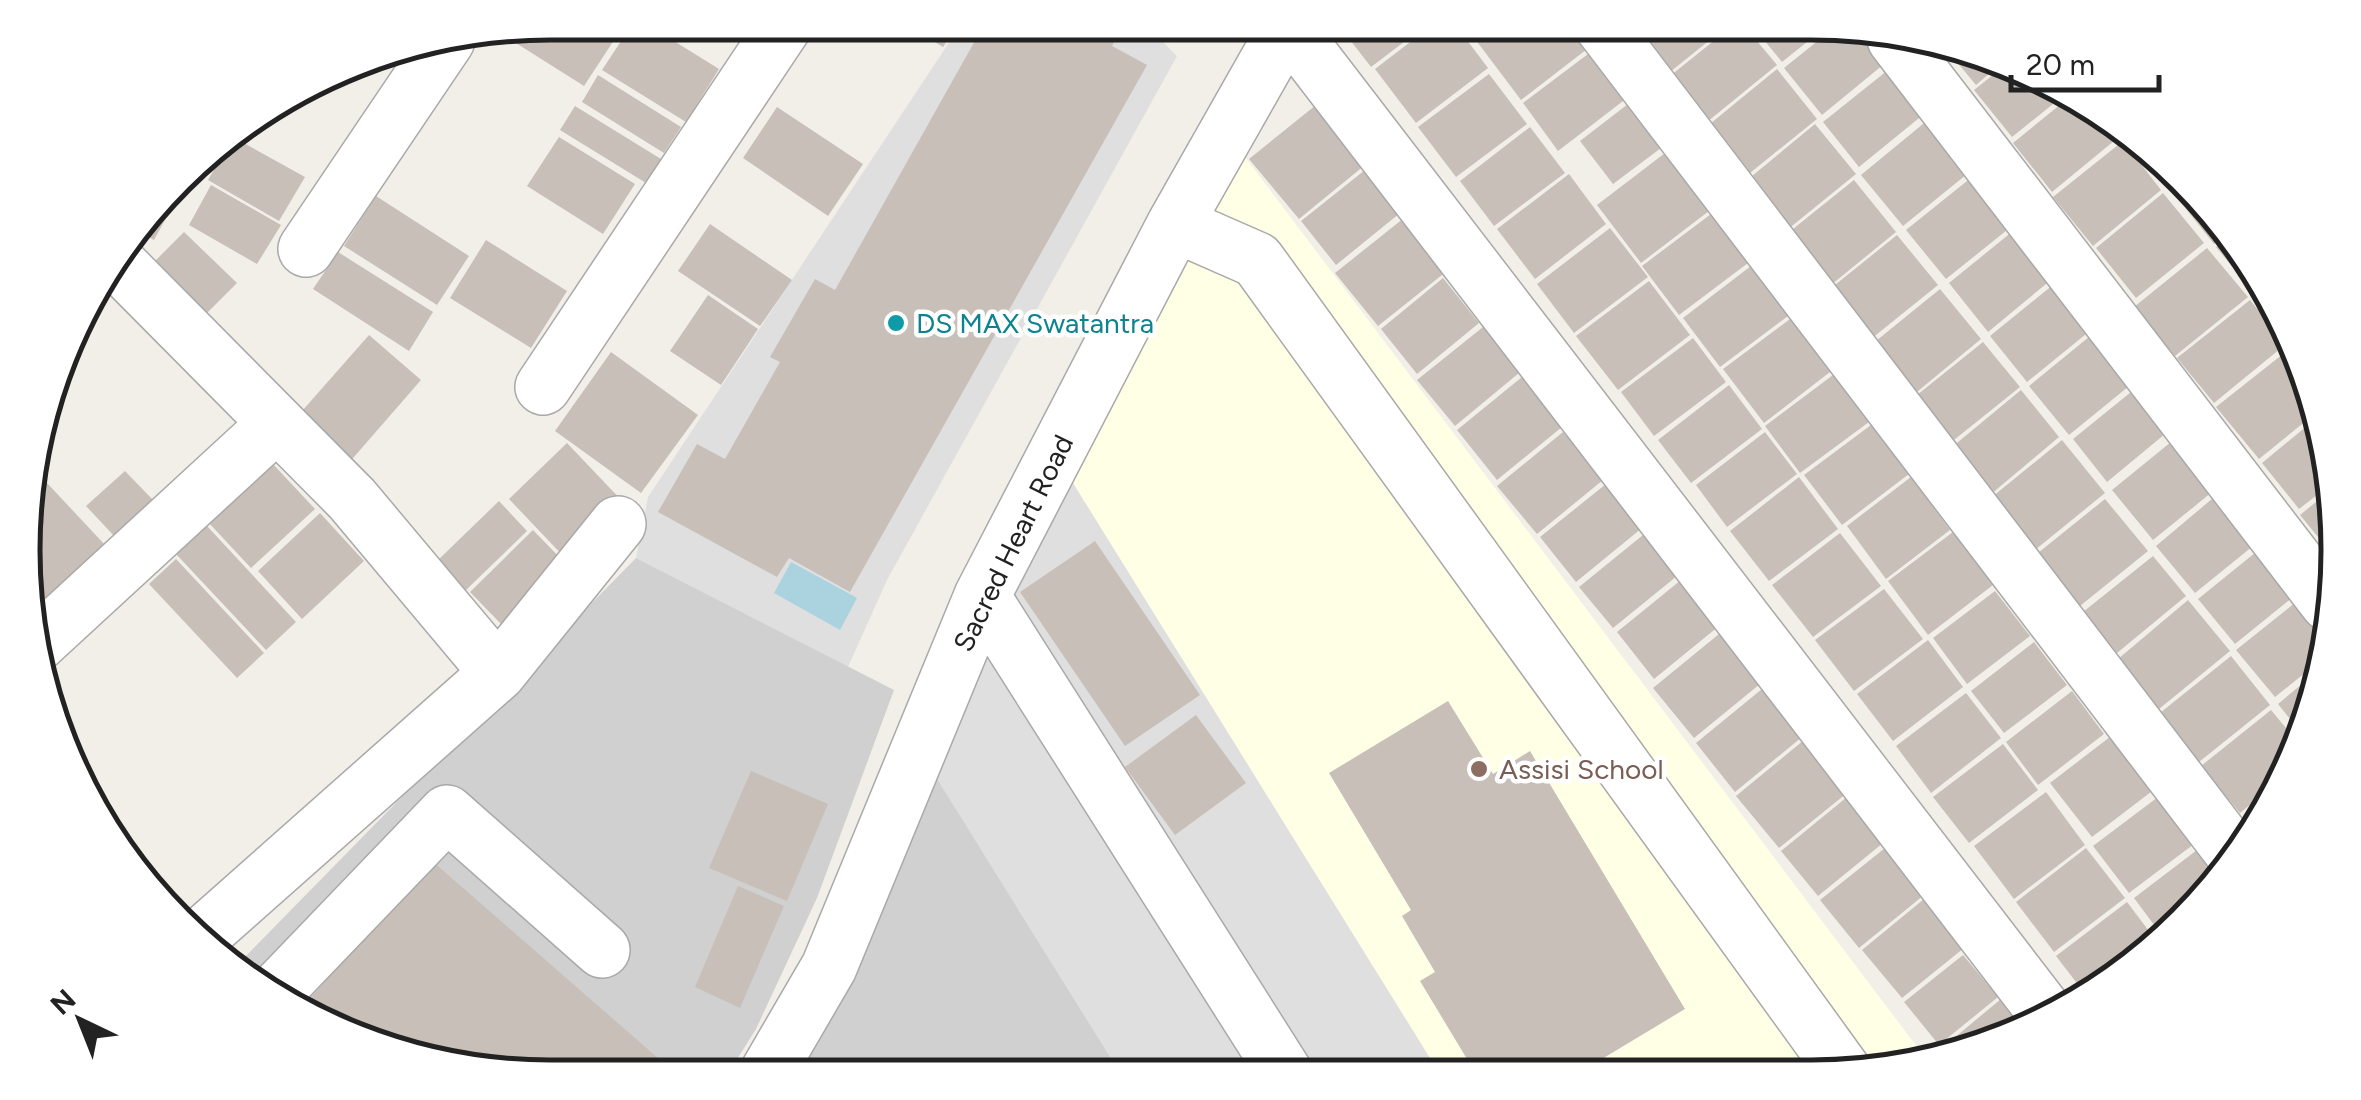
<svg xmlns="http://www.w3.org/2000/svg" width="2361" height="1100" viewBox="0 0 2361 1100" font-family="Figtree,sans-serif">
  <rect width="100%" height="100%" fill="#f2efe9"/>
  <!-- residential -->
  <path fill="#e0dfdf" d="M962,23h182l33,33 -290,524 -39,87 -212,-109 12,-61z
    M1070,478l370,596 -318,2 -196,-315z"/>
  <!-- education -->
  <path fill="#ffffe5" d="M1236,145l691,915 -47,13 -440,1 -370,-596z"/>
  <!-- religious -->
  <path fill="#d0d0d0" d="M636,558l258,132 -77,208 -61,131 -30,48h-177l-201,-40 -110,-73z
    M926,761l196,315 -303,1 -13,-22z"/>
  <!-- water -->
  <path fill="#aad3df" d="M791,562l66,36 -17,32 -66,-37z"/>
  <!-- building -->
  <path fill="#c7bfb8" d="M550,22l56,1 14,8 -36,55 -87,-55z
    M633,23h12l74,46 -33,53 -84,-52z
    M903,23h56l-16,24z
    M985,23h140l-13,23 35,19 -297,527 -61,-34 -12,19 -119,-65 39,-68 28,15 55,-97 -10,-5 45,-78 20,11z
    M1337,23h58l13,16 -37,28z
    M1399,23h29l-18,14z
    M1435,23h19l34,45 -72,55 -41,-54z
    M1497,23h76l18,23 -70,54 -46,-61z
    M1631,23h100l-61,49z
    M1736,23h6l35,42 -70,57 -37,-46z
    M1750,23h62l15,3 -45,36z
    M1835,27l22,5 27,32 -62,51 -38,-47z
    M1947,50l57,11 -28,24z
    M1592,51l35,47 -69,53 -35,-48z
    M2009,62l54,34 -51,41 -38,-47z
    M1777,69l40,50 -72,58 -40,-49z
    M1888,70l36,44 -65,53 -36,-45z
    M1489,74l38,50 -71,53 -38,-50z
    M598,75l83,52 -17,26 -82,-51z
    M2067,99l53,37 -68,56 -39,-49z
    M1628,104l33,44 -48,36 -33,-43z
    M1316,105l49,60 -66,54 -50,-60z
    M575,106l86,53 -15,24 -86,-53z
    M777,107l86,57 -35,52 -85,-58z
    M1929,119l43,51 -69,56 -42,-51z
    M1815,124l41,50 -69,56 -41,-49z
    M1530,127l35,46 -71,53 -34,-45z
    M233,137l72,40 -26,44 -71,-41z
    M559,137l76,47 -32,50 -76,-48z
    M2123,141l38,49 -68,56 -40,-49z
    M2137,146l47,31 -13,11z
    M1665,153l44,58 -68,52 -44,-58z
    M1365,170l35,43 -64,52 -35,-44z
    M1569,174l37,50 -71,55 -38,-50z
    M189,176l-35,64 -18,-10 52,-55z
    M1972,177l40,49 -66,53 -40,-49z
    M1854,180l42,52 -65,53 -43,-52z
    M2188,183l36,53 -10,8 -40,-50z
    M211,185l70,40 -24,39 -68,-39z
    M2163,193l41,50 -68,55 -40,-50z
    M376,196l93,60 -32,49 -93,-59z
    M1711,214l37,49 -69,52 -37,-49z
    M1404,218l43,53 -69,55 -43,-53z
    M710,224l82,56 -32,46 -82,-55z
    M1610,228l38,49 -74,56 -37,-49z
    M2013,231l39,48 -64,53 -39,-49z
    M184,232l53,51 -33,33 -52,-52z
    M1897,235l41,50 -67,54 -41,-50z
    M2226,239l33,51 -4,4 -39,-47z
    M486,240l81,51 -36,57 -81,-50z
    M2207,248l41,49 -73,59 -41,-49z
    M338,252l95,60 -24,39 -96,-62z
    M1751,266l37,50 -68,51 -37,-49z
    M1443,278l36,45 -62,51 -36,-45z
    M1649,281l41,54 -72,55 -42,-54z
    M2054,284l37,46 -64,52 -37,-46z
    M1940,289l41,50 -69,57 -41,-51z
    M2261,293l38,56 2,13 -47,-63z
    M708,295l50,34 -37,56 -51,-34z
    M2250,300l36,44 -72,59 -37,-45z
    M1790,319l40,53 -66,51 -41,-54z
    M1483,327l36,46 -64,53 -38,-46z
    M2095,332l39,50 -65,53 -40,-49z
    M369,335l52,45 -74,85 -52,-46z
    M1693,338l33,44 -72,54 -33,-44z
    M1983,342l37,45 -71,57 -37,-45z
    M2288,350l14,18 10,48 -53,43 -43,-52z
    M611,352l87,63 -57,78 -86,-62z
    M1833,375l36,47 -69,51 -35,-47z
    M1522,377l40,50 -65,53 -40,-50z
    M1729,385l33,44 -71,54 -33,-43z
    M2136,388l35,41 -64,53 -34,-43z
    M2021,390l38,47 -69,58 -38,-48z
    M2313,421l13,67 -27,21 -37,-46z
    M1871,425l38,49 -67,51 -38,-50z
    M1563,432l40,48 -66,54 -40,-48z
    M1765,432l32,42 -70,53 -31,-42z
    M2176,438l41,50 -64,52 -41,-50z
    M2062,440l43,53 -70,57 -43,-53z
    M567,443l59,62 -59,55 -58,-61z
    M272,463l43,46 -64,59 -43,-46z
    M32,467l74,79 -79,72z
    M125,471l29,30 -38,37 -30,-32z
    M1799,477l39,52 -69,52 -39,-50z
    M1911,477l39,53 -64,49 -39,-53z
    M1606,484l36,44 -66,54 -36,-45z
    M2219,493l39,49 -63,51 -39,-47z
    M2327,493l11,58 -1,9 -37,-45z
    M2105,499l43,52 -68,55 -42,-53z
    M499,501l28,30 -62,60 -29,-29z
    M320,513l44,48 -62,58 -44,-48z
    M207,526l89,96 -30,28 -90,-96z
    M533,530l33,34 -64,61 -32,-33z
    M1953,532l40,53 -65,50 -40,-54z
    M1840,533l41,53 -68,51 -41,-52z
    M1643,535l34,41 -64,52 -34,-41z
    M1095,541l105,154 -75,51 -105,-154z
    M2261,548l37,45 -63,51 -37,-45z
    M2153,556l33,40 -69,57 -34,-41z
    M176,559l88,94 -27,25 -88,-94z
    M1681,580l38,46 -65,53 -37,-47z
    M1884,589l39,50 -69,52 -39,-51z
    M1995,591l35,45 -63,48 -34,-46z
    M2301,598l23,27 -8,39 -41,33 -39,-47z
    M2188,600l42,51 -71,58 -41,-50z
    M1719,634l41,50 -66,54 -41,-50z
    M1928,640l35,47 -70,54 -36,-47z
    M2034,642l33,43 -63,48 -33,-42z
    M2231,656l39,49 -71,57 -39,-49z
    M2314,674l-12,60 -24,-30z
    M1762,689l40,48 -67,55 -39,-49z
    M2072,691l32,43 -66,51 -32,-43z
    M1966,693l35,45 -70,55 -35,-47z
    M1448,701l45,73 37,-23 155,258 -108,65h-101l-56,-93 15,-9 -33,-56 9,-6 -82,-137z
    M2271,710l29,35 -2,7 -13,24 -45,37 -39,-47z
    M1196,715l50,68 -71,52 -50,-68z
    M2119,730l41,55 -68,52 -42,-54z
    M1804,740l43,53 -68,55 -43,-52z
    M2003,744l35,46 -69,53 -36,-46z
    M751,771l77,33 -41,97 -78,-33z
    M2046,792l39,53 -71,54 -40,-53z
    M2275,792l-24,42 -11,-13z
    M1847,797l36,46 -65,53 -37,-45z
    M2158,797l36,47 -65,49 -36,-47z
    M1885,848l39,47 -65,53 -39,-48z
    M2086,848l39,50 -71,54 -38,-50z
    M2197,850l23,30 -57,57 -29,-39z
    M431,860l228,199 -16,18h-94l-201,-40 -45,-30z
    M738,886l46,20 -44,102 -45,-21z
    M1924,899l40,49 -62,50 -40,-48z
    M2127,902l31,41 -26,26 -46,26 -30,-39z
    M1963,955l35,42 -59,48 -35,-43z
    M2007,994l26,32 -21,12 -65,17 -5,-7z"/>
  <g fill="none" stroke-linecap="round" stroke-linejoin="round">
    <!-- minor casing -->
    <g stroke="#a9a9a9" stroke-width="58">
      <path id="minor" d="M1600,23l637,835
        M1287,25l762,992
        M1895,39l433,564
        M1175,224l82,36 588,813
        M306,249l141,-209
        M112,257l240,242 146,174
        M543,387l243,-364
        M982,596l304,479
        M35,646l240,-221
        M199,938l299,-265 120,-149
        M277,990l170,-177 155,137
        M765,1077l64,-110 153,-371 193,-372 114,-201"/>
    </g>
    <!-- minor -->
    <use href="#minor" stroke="#fff" stroke-width="55"/>
  </g>
  <!-- markers -->
  <circle fill="#0f9aa8" stroke="#fff" stroke-width="4" cx="896" cy="323" r="10"/>
  <circle fill="#8d6e63" stroke="#fff" stroke-width="4" cx="1479" cy="769" r="10"/>
  <g text-anchor="middle" stroke-width="9" stroke-linejoin="round" paint-order="stroke">
    <!-- culture labels -->
    <g font-size="28" fill="#0d838f" stroke="#fff" text-anchor="start">
      <text x="916" y="333">DS MAX Swatantra</text>
    </g>
    <!-- street labels -->
    <g font-size="28" fill="#222" stroke="#fff">
      <text transform="translate(1013 543) rotate(-64)" y="10">Sacred Heart Road</text>
    </g>
    <!-- education labels -->
    <g font-size="28" fill="#785e54" stroke="#fff" text-anchor="start">
      <text x="1499" y="779">Assisi School</text>
    </g>
  </g>
  <!-- crop -->
  <path d="M0 0H2361V1100H0ZM550 40H1811A510 510 0 0 1 2321 550V550A510 510 0 0 1 1811 1060H550A510 510 0 0 1 40 550V550A510 510 0 0 1 550 40Z" fill="#fff" fill-rule="evenodd"/>
  <path fill="none" stroke="#222" stroke-width="5" d="M550 40H1811A510 510 0 0 1 2321 550V550A510 510 0 0 1 1811 1060H550A510 510 0 0 1 40 550V550A510 510 0 0 1 550 40Z"/>
  <!-- north arrow -->
  <g transform="translate(80 1020) rotate(317)" stroke="#ffffff" stroke-width="8" paint-order="stroke">
  <path d="M0-8L18 38L0 25L-18 38Z" fill="#222222"/>
  <text y="-15" font-size="28" font-weight="bold" text-anchor="middle" fill="#222222">N</text>
  </g>
  <!-- scale -->
  <path d="M2011 75v15h148v-15" fill="none" stroke="#222222" stroke-width="5"/>
  <text x="2026" y="75" font-size="30" fill="#222222" stroke="#ffffff" stroke-width="8" paint-order="stroke">20 m</text>
</svg>
